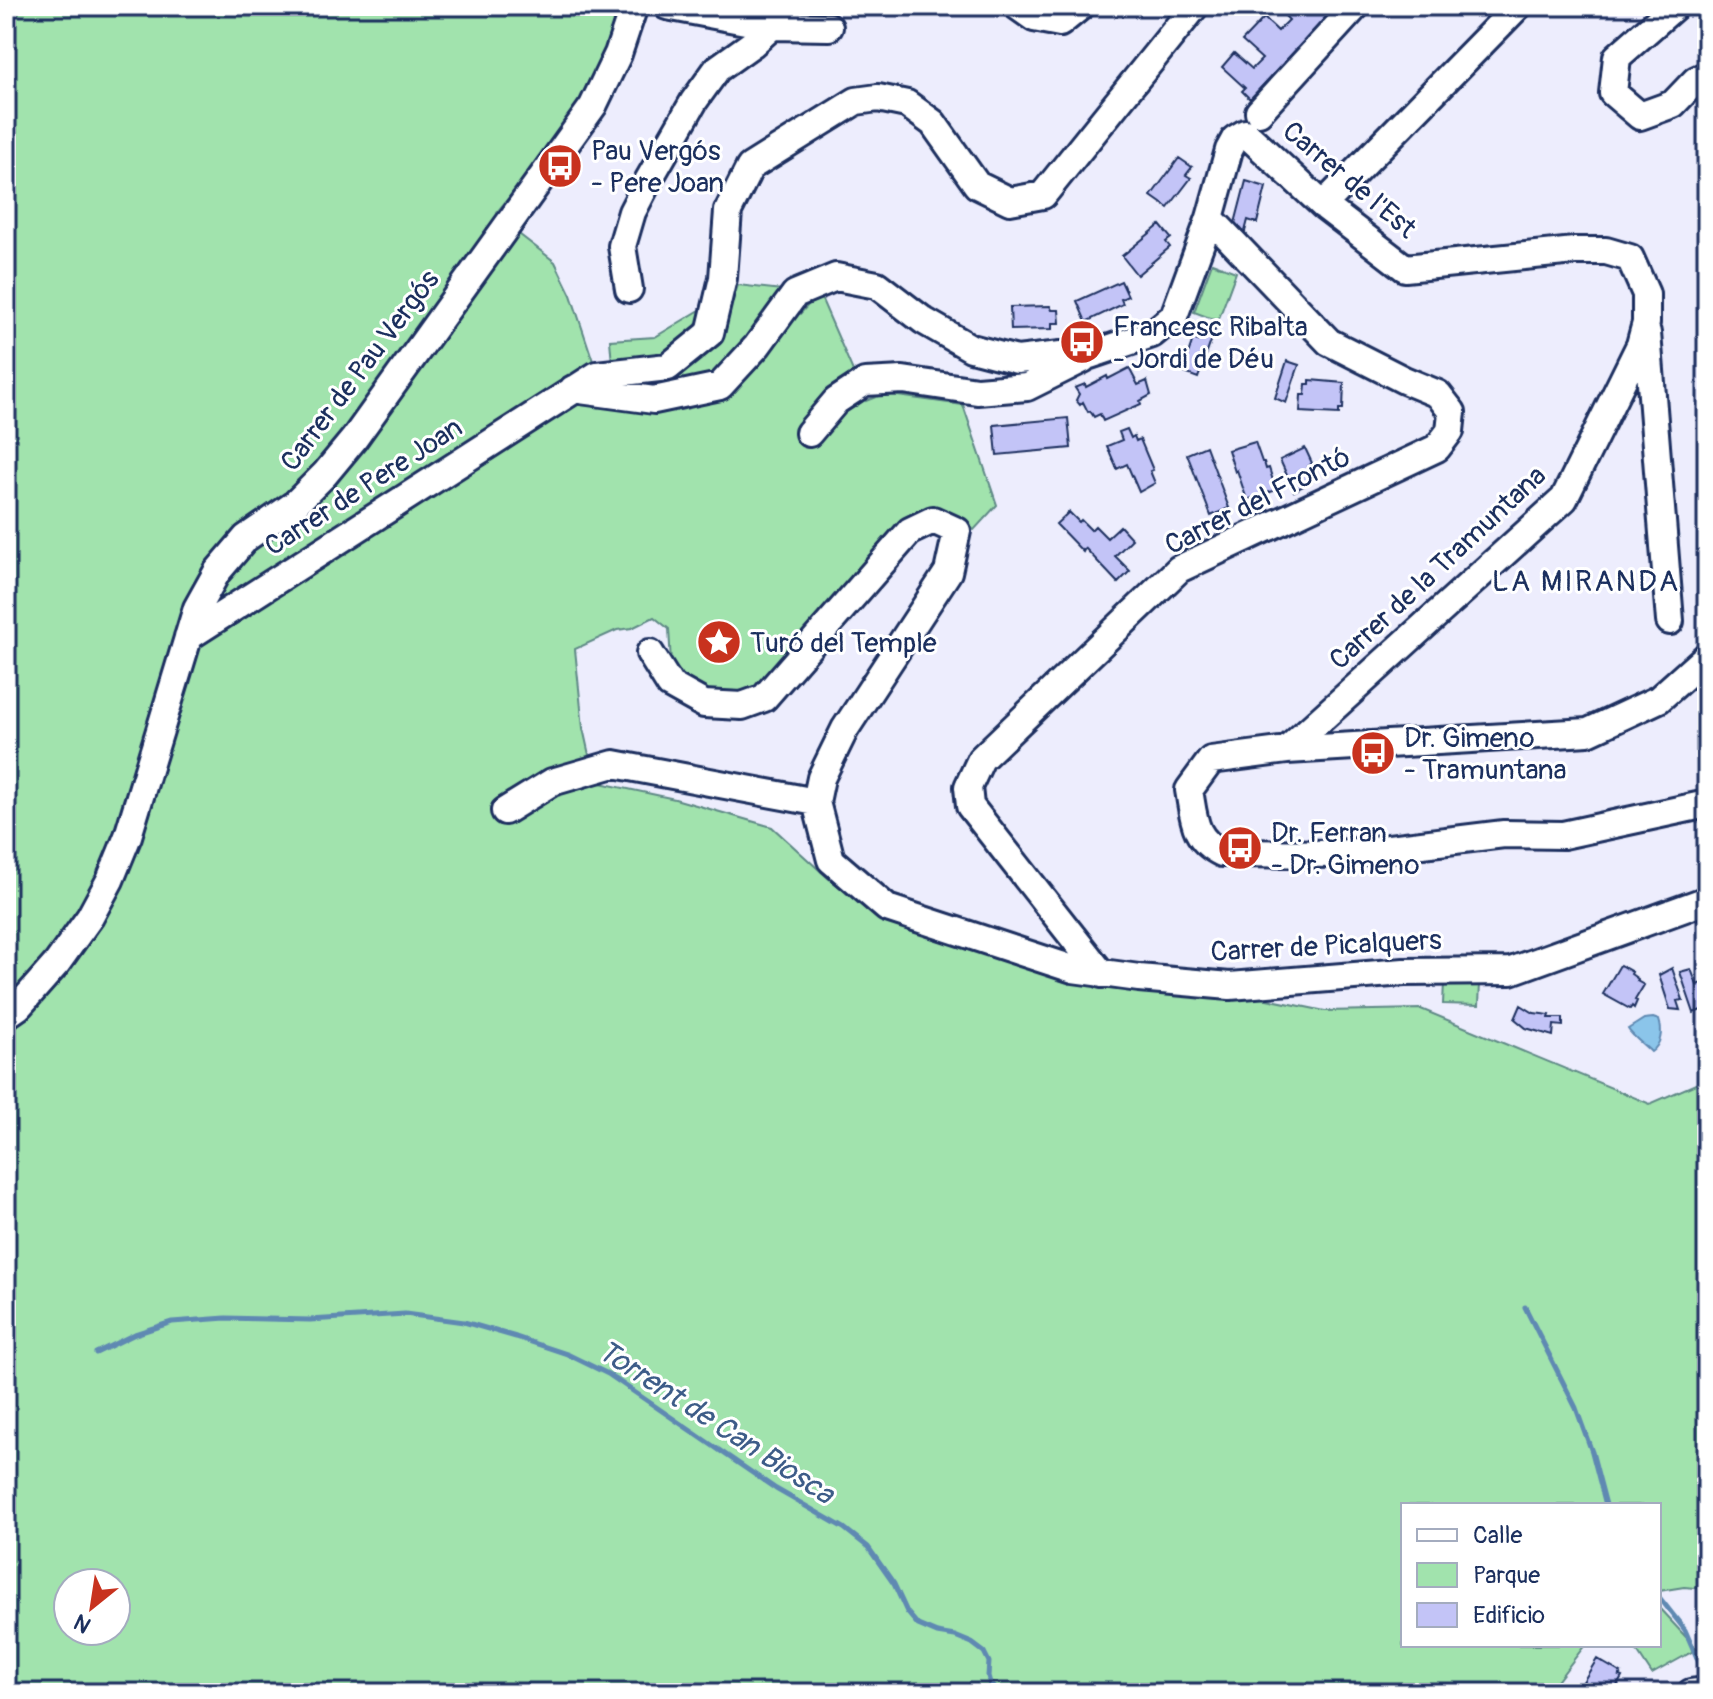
<svg xmlns="http://www.w3.org/2000/svg" width="1713" height="1699" viewBox="0 0 1713 1699" font-family="Pangolin,sans-serif">
  <rect width="100%" height="100%" fill="#ededfd"/>
  <filter id="ink" filterUnits="userSpaceOnUse"><feTurbulence type="fractalNoise" baseFrequency=".0125" numOctaves="2"/><feDisplacementMap in="SourceGraphic" scale="16" xChannelSelector="R" yChannelSelector="G"/><feConvolveMatrix kernelMatrix="1 2 1 2 8 2 1 2 1" color-interpolation-filters="sRGB"/></filter>
  <g filter="url(#ink)">
    <!-- green -->
    <path fill="#a1e3ad" stroke="#5e8986" stroke-width="2" fill-rule="evenodd" d="M6,6h623l-49,104 -83,102 18,19 40,31 16,33 23,69h18l-2,-24 45,-3 55,-33 21,2 7,-21 45,5 -12,17 29,7 19,-21 47,108 17,-7 80,11 34,100 -23,25 -18,-14 -33,3 -177,179 -40,-1 -35,-34 -2,-34 -15,-12 -22,11 -15,2 -42,19 8,79 12,54 80,17 97,28 56,51 46,35 159,56 74,20 135,5 83,17 96,-2 229,95 57,-25v510l-23,-2 -25,4v-86h-256v140h182l-37,48h-1542zM68,1583h48v48h-48z
      M1212,263l24,9 -18,49 -24,-9z
      M1444,982l36,1 -1,22 -36,-1z
      M1659,1608l38,41 -45,25 -19,-29h26z"/>
    <!-- water -->
    <path fill="#8bc5ea" stroke="#5e89b2" stroke-width="2" d="M1653,1018l6,2c4,12 2,25 -8,32 -6,-6 -20,-17 -23,-23l16,-10z"/>
    <g fill="none" stroke-linecap="round" stroke-linejoin="round">
      <!-- stream -->
      <path stroke="#5e89b2" stroke-width="5" d="M1525,1307l51,101 16,44 14,53
        M96,1353l39,-19 37,-12 54,-4 84,2 95,-6 59,8 52,15 51,17 41,20 168,115 68,39 24,19 26,37 13,28 11,13 19,8 18,3 17,7 12,9 5,10 -1,14 2,7 10,10
        M1659,1597l26,33 22,51"/>
    </g>
    <!-- building -->
    <path fill="#c3c4f7" stroke="#1b2f5e" stroke-width="2" d="M1282,6h55l-87,93 -8,-8 3,-3 -23,-21 12,-14 18,16 10,-10 -20,-18 22,-23 14,13 11,-11 -10,-10z
      M1179,158l13,9 -6,8 5,3 -23,30 -17,-12z
      M1246,181l20,6 -9,36 -9,-3 -6,23 -9,-12z
      M1160,225l11,13 -5,4 4,5 -33,28 -15,-19z
      M1121,281l7,15 -7,3 2,5 -37,18 -9,-21z
      M1050,306l2,4h7l1,13h-8v6l-41,1 -1,-23z
      M1205,323l11,4 -18,51 -16,-6 11,-33 5,2z
      M1287,361l12,4 -13,38 -11,-5z
      M1129,368l9,17 9,-4 4,14 -11,6 1,3 -38,17 -3,-7 -6,3 -4,-6 -2,1 -5,-10 -3,3 -4,-5 3,-6 -4,-6 10,-4 1,3 21,-11 1,3z
      M1310,380l34,3 -1,26h-4v5l-39,-2 1,-17h4l1,-11h4z
      M1068,418l3,30 -74,7 -3,-30z
      M1127,429l4,9 3,-2 2,5 4,-2 13,31 -3,1 5,12 -16,9 -12,-28 -10,5 -10,-23 15,-6 -3,-8z
      M1255,442l7,20h2l2,7 3,-1 7,22 -29,10 -10,-30 -2,2 -7,-22z
      M1206,446l23,62 -18,8 -24,-62z
      M1305,448l7,15 -4,4 8,12 -22,12 -14,-31z
      M1069,512l10,10 2,-2 10,10 4,-4 12,12 13,-12 12,13 -17,17 15,15 -12,12 -33,-35 -2,4 -27,-28z
      M1620,965l12,7 -1,2 7,5 -1,2 7,4 -9,15 2,1 -3,7 -2,-2 -2,3 -27,-15z
      M1672,968l11,32 -6,1 3,9 -10,-1 -11,-34z
      M1691,969l6,16 10,-4v30l-1,-3 -12,5 -14,-41z
      M1521,1005l13,8 16,2 -1,3h14v8l-9,-1 -1,11 -27,-8 -11,-9z
      M1597,1659l24,14 -2,3 3,1 -5,9 5,3 -3,4 -9,-2 -2,2h-14l-13,-8z"/>
    <g fill="none" stroke-linecap="round" stroke-linejoin="round">
      <!-- minor casing -->
      <g stroke="#1b2f5e" stroke-width="32">
        <path id="minor" d="M667,6l105,20 57,1
          M1017,6l17,12 26,5 21,-17
          M1675,6l-58,51 -4,36 27,23 33,-12 23,-24 11,-5
          M1259,112l97,-106
          M1323,205l195,-199
          M629,289l-7,-43 10,-34 16,-31 46,-80 23,-32 35,-25 20,-18
          M1647,333l23,288
          M573,389l81,11 66,-14 37,-40 38,-52 41,-17 41,8 47,36 47,27 46,12 44,-5h29l62,-21 22,-18 36,-98 19,-68 6,-11 10,-6 78,72 82,63 170,-17h31l24,7 16,36v29l-6,22 -76,154 -277,251
          M809,433l27,-32 29,-19 38,-2 74,11 50,-4 56,-28
          M188,637l409,-262 71,-8 42,-34 13,-55 5,-67 22,-44 106,-66 22,-3 29,6 26,19 44,62 33,16 33,-6 152,-189
          M650,653l20,32 34,19 38,2 22,-8 146,-167 23,-11 24,11 -9,41 -103,157 -24,49 -5,24 15,58 56,48 186,61 66,9 91,8 174,-14 107,-1 196,-71
          M1707,656l-48,43 -71,33 -301,18 -76,10 -22,30c5,28 4,49 33,63l118,1 164,-20 59,1 144,-31
          M505,811l47,-29 62,-18 202,38
          M1102,974l-132,-168 -2,-19 13,-28 198,-190 258,-121 13,-17 2,-19 -14,-18 -34,-14 -75,-38 -119,-124
          M6,1015l13,-9 38,-43 33,-46 20,-37 18,-44 69,-228 20,-36 29,-34 49,-34 30,-30 29,-35 239,-333 25,-52 16,-48
          M1691,1693l16,-2"/>
      </g>
      <!-- minor -->
      <use href="#minor" stroke="#fff" stroke-width="26"/>
    </g>
  </g>
  <!-- icons -->
  <defs>
    <g id="bus-disc" transform="scale(2.3)"><circle r="9.5" fill="#c8321e" stroke="#fff"/><path d="M-5-6H5V4H4V6H2V4H-2V6H-4V4H-5ZM-3.5-4V0h7V-4ZM-3.5 1.2v1.5H-2V1.2ZM2 1.2v1.5H3.5V1.2Z" fill="#fff"/></g>
    <g id="sight-disc" transform="scale(2.3)"><circle r="9.5" fill="#c8321e" stroke="#fff"/><path d="M0-6L1.8-2.2L6-1.7L2.9 1.2L3.7 5.4L0 3.3L-3.7 5.4L-2.9 1.2L-6-1.7L-1.8-2.2Z" fill="#fff"/></g>
  </defs>
  <g fill-rule="evenodd">
    <use href="#bus-disc" x="560" y="166"/>
    <use href="#bus-disc" x="1082" y="342"/>
    <use href="#sight-disc" x="719" y="642"/>
    <use href="#bus-disc" x="1373" y="753"/>
    <use href="#bus-disc" x="1240" y="848"/>
  </g>
  <g text-anchor="middle" stroke-width="6" stroke-linejoin="round" paint-order="stroke">
    <!-- poi labels -->
    <g font-size="28" fill="#1b2f5e" stroke="#fff" text-anchor="start">
      <text x="591" y="160">Pau Vergós<tspan x="591" dy="32">- Pere Joan</tspan></text>
      <text x="1113" y="336">Francesc Ribalta<tspan x="1113" dy="32">- Jordi de Déu</tspan></text>
      <text x="750" y="652">Turó del Temple</text>
      <text x="1404" y="747">Dr. Gimeno<tspan x="1404" dy="32">- Tramuntana</tspan></text>
      <text x="1271" y="842">Dr. Ferran<tspan x="1271" dy="32">- Dr. Gimeno</tspan></text>
    </g>
    <!-- street labels -->
    <g font-size="28" fill="#1b2f5e" stroke="#fff">
      <text transform="translate(1350 179) rotate(40)" y="10">Carrer de l'Est</text>
      <text transform="translate(359 370) rotate(-53)" y="10">Carrer de Pau Vergós</text>
      <text transform="translate(363 486) rotate(-33)" y="10">Carrer de Pere Joan</text>
      <text transform="translate(1257 500) rotate(-27)" y="10">Carrer del Frontó</text>
      <text transform="translate(1437 567) rotate(-43)" y="10">Carrer de la Tramuntana</text>
      <text transform="translate(1326 945) rotate(-3)" y="10">Carrer de Picalquers</text>
    </g>
    <!-- neighbourhood labels -->
    <g font-size="30" letter-spacing="2" fill="#1b2f5e" stroke="#fff">
      <text x="1586" y="591">LA MIRANDA</text>
    </g>
    <!-- water labels -->
    <g font-size="30" font-style="italic" fill="#3d5c88" stroke="#fff">
      <text transform="translate(716 1422) rotate(33)" y="10">Torrent de Can Biosca</text>
    </g>
  </g>
  <!-- margin -->
  <rect width="1713" height="1699" fill="none" stroke="#fff" stroke-width="32"/>
  <rect x="16" y="16" width="1681" height="1667" fill="none" stroke="#1b2f5e" stroke-width="3" filter="url(#ink)"/>
  <!-- legend -->
  <rect x="1401" y="1503" width="260" height="144" fill="#ffffff" stroke="#a4acbf" stroke-width="2"/>
  <rect x="1417" y="1529" width="40" height="12" fill="#ffffff" stroke="#a4acbf" stroke-width="2"/>
  <text x="1473" y="1543" font-size="24" fill="#1b2f5e">Calle</text>
  <rect x="1417" y="1563" width="40" height="24" fill="#a1e3ad" stroke="#a4acbf" stroke-width="2"/>
  <text x="1473" y="1583" font-size="24" fill="#1b2f5e">Parque</text>
  <rect x="1417" y="1603" width="40" height="24" fill="#c3c4f7" stroke="#a4acbf" stroke-width="2"/>
  <text x="1473" y="1623" font-size="24" fill="#1b2f5e">Edificio</text>
  <!-- north arrow -->
  <g transform="translate(92 1607) rotate(210)"><circle r="38" fill="#ffffff" stroke="#a4acbf" stroke-width="2"/>
  <path d="M0-6L14 30L0 20L-14 30Z" fill="#c8321e"/>
  <text y="-12" font-size="22" font-weight="bold" text-anchor="middle" fill="#1b2f5e">N</text>
  </g>
</svg>
